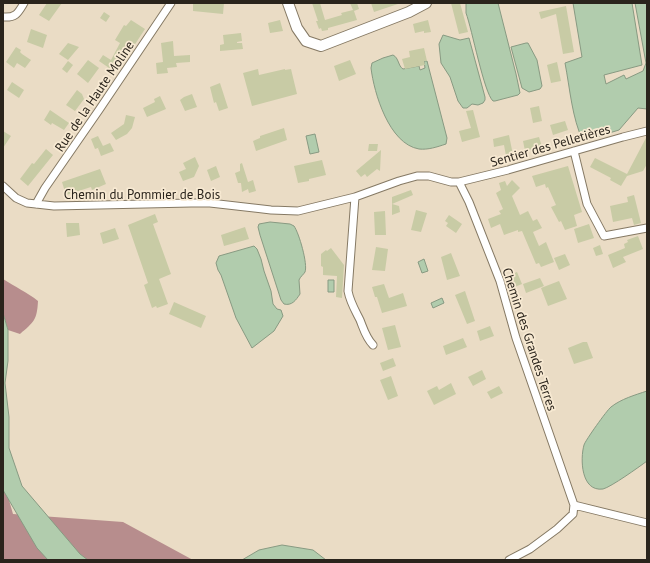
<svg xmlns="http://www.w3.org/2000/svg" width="650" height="563" viewBox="0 0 650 563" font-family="'PT Sans',sans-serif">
  <rect width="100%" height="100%" fill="#eadcc5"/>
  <!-- forest -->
  <path fill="#b78d8d" d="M3,279c12,8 24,13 35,22 -1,19 -4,21 -18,33l-12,-4 -5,-17z
    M3,479l10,35 110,8 70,38h-190z"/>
  <!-- water -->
  <path fill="#b1ccad" stroke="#889a82" d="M466,3h32l18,71 4,19 -2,2 -23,6h-2c-9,-8 -21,-72 -27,-88z
    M573,3h59l10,62 -38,10 2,9 18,-9 2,4 17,-8 3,-8 -11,-60h12v106l-9,-1 -19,22 -36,11c-11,-23 -13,-52 -18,-78l17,-6z
    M443,35l17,5 9,-2 16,59v3l-2,3 -5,2 -6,-1 -5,4h-4l-5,-7 -8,-24 -9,-14 -2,-19z
    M526,43h2l9,17 5,26 -2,3 -11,3 -7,-4 -11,-41z
    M393,55c6,3 5,11 10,14l16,-3 1,4 5,-2 -1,-7h3l20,77 -1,6c-9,3 -18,6 -27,5 -30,-5 -45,-56 -48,-81l1,-5 11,-5z
    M315,134l4,18 -9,2 -4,-18z
    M270,222l20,2 4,2c5,7 14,38 11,46 -1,2 -5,5 -6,8l1,14c-4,6 -8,12 -16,10l-3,-4 -21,-65 -2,-8 1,-3z
    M254,246l3,3 4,10 3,12 7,20 2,13 4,5 4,1 2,6 -9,15 -22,17 -16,-30 -15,-43 -3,-5 -2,-7 3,-7z
    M424,259l4,12 -6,2 -4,-11z
    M328,280h6v12h-6z
    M442,298l2,5 -11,5 -2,-5z
    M3,313l5,17v31l-3,22 4,34v31l13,38 58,68 8,6h-40l-11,-12 -34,-58z
    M647,391v70c-8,6 -36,26 -44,28 -22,3 -23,-30 -19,-44 1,-4 23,-35 27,-38 10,-8 24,-12 36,-16z
    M282,545l31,5 13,10h-84l17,-10z"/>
  <!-- building -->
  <path fill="#c8cba5" d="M47,3h15l-13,18 -10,-6z
    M197,3h27l-1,11 -30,-3v-7h4z
    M312,3h8l5,17 17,-5 -1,-2 12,-3 -3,-7h7l2,6 -5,2 3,9 -29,8v2l-6,1 -1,-3 -2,1 -3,-8h2z
    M371,3h26l1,1 -24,8z
    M451,3h9l8,29 -9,2z
    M566,6l8,46 -11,2 -7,-40 -15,5 -2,-7z
    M104,12l6,4 -4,6 -6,-4z
    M131,20l14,9 -17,26 -9,-6 2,6 -9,15 -13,-9 4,-6 8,5 9,-17 -5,-3 9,-15 2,1z
    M280,20l3,11 -13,2 -2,-10z
    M428,20l3,12 -7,1v-2l-9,2 -2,-9z
    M31,29l16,6 -4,13 -16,-6z
    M241,33l1,8 -5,1v1h5l1,6 -23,2v-6l4,-1 -1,-9z
    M173,41l1,15 16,-1v7l-14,1 1,4 -10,1 1,5 -11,1 -1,-11 7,-1 -2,-19z
    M68,43l11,4 -11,13 -9,-6z
    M16,47l5,3 -1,2 2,2 9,6 -6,8 -8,-5 -3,5 -8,-6z
    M424,48l3,13h-3l1,4 -20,4 -3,-10 8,-2 -1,-6z
    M88,60l11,8 -11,15 -11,-9z
    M350,60l6,14 -17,7 -5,-15z
    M68,61l5,4 -6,8 -5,-4z
    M557,62l4,19 -10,2 -4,-18z
    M258,69l1,6 26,-6v1l6,-1 6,25 -45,12 -9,-33z
    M12,82l12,8 -5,8 -12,-8z
    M220,83l8,25 -9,3 -3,-9 -2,1 -4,-16z
    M77,90l5,4 2,5 -9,12 -9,-6z
    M192,94l5,13 -12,4 -5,-11 4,-3z
    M160,96l6,13 -19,8 -4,-9 12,-6 -1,-3z
    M539,106l3,15 -9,2 -3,-15z
    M50,110l19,13 -5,7 -12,-7 -1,2 -7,-5z
    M473,110l7,27 -18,5 -3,-11 12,-3 -5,-17z
    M126,115l9,2 -3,11 -5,6 -11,6 -5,-7 13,-9z
    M565,121l3,9 -15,5 -3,-10z
    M284,128l3,12 -31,11 -3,-10 7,-3v-2z
    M3,131l8,5 -8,12z
    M509,135l4,20 -7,1 -2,-11 -10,2 -1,-8z
    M98,136l5,10 -8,3 -4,-10z
    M647,136v28l-4,7 -16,5 -6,10 -11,-6 1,-2 -21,-11 5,-9 32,16z
    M539,137l3,10 -17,4 -2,-10z
    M110,143l4,8 -13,5 -3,-8z
    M369,144h9l-1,7h-9z
    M46,149l7,6 -25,31 -8,-7 12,-16 2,1z
    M381,150l-1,21 -3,-2 -10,8 -2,-3 -4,3 -5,-6z
    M195,157l4,9 -5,11 -11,4 -4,-9 7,-3 -3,-6z
    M322,160l4,15 -17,4v2l-11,2 -4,-17z
    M242,163l6,19 5,-2 3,11 -7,2 -1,-4 -6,3 -1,-9h-3l-3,-10 5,-2v-7z
    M216,166l4,11 -9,4 -4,-11z
    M568,166l14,46 -8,3 3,11 -12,4 -4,-9 -2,1 -8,-15 5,-2 -8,-18 -2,1 -1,-4 -9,3 -4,-11z
    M100,169l6,15 -14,6 -1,-3 -25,8 -4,-13z
    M512,180l8,8 -8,8 8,19 8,-4 5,10 4,-2 5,9 -9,4 6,14 7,-4 8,20 -13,5 -2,-4 -3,1 -14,-33 -4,1v-2l-14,5 -4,-11 -9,4 -3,-9 13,-5 -2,-3 4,-2 -7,-16 5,-3 -2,-7 6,-2 2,5z
    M411,190l2,5 -21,9v-7z
    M634,195l7,28 -7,2 -2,-7 -19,4 -3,-16 18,-4 -1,-5z
    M392,204l7,2 1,6 -8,3z
    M416,210l11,3 -6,19 -10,-2z
    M385,211l1,24h-11l-1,-23z
    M155,214l3,8 -5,2 18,50 -12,5 9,25 -11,4 -1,-2 -4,2 -8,-23 4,-2 -20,-58z
    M449,215l13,9 -6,9 -10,-7 2,-3 -3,-2z
    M66,223h13l1,12 -13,2z
    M589,224l5,14 -16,5 -4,-14z
    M245,227l4,12 -25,7 -3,-11z
    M115,228l4,11 -16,5 -3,-11z
    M638,236l5,13 -20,8 3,5 -13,6 -5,-13 17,-7 -1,-4 4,-2 -1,-2z
    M600,245l3,9 -7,2 -3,-8z
    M376,247l12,2 -3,22 -13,-1z
    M331,248l13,17 -2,33 -6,-1 1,-21 -14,-1v-8l-2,-1v-12l5,-4 1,1z
    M451,253l9,23 -13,4 -6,-23z
    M565,254l5,11 -11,5 -5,-12z
    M517,272l5,12 -10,4 -4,-12z
    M540,278l4,8 -18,7 -3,-9z
    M559,281l8,18 -19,7 -7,-18z
    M384,284l5,14 14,-5 4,13 -25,7 -5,-16h-2l-3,-10z
    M465,291l10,30 -8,3 -12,-29z
    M174,302l32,14 -5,12 -32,-14z
    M395,325l6,22 -13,3 -6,-22z
    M490,326l4,10 -14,5 -3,-10z
    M463,338l4,9 -21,8 -3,-9z
    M583,342h4l6,16 -19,6 -6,-16z
    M393,358l3,8 -13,5 -3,-8z
    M482,370l4,9 -13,7 -5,-9z
    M391,376l7,20 -10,4 -8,-20z
    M451,383l5,11 -22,11 -7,-14 10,-5 2,4z
    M499,386l4,7 -12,6 -4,-7z"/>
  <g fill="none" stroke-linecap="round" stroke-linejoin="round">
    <!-- street casing -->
    <g stroke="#857964" stroke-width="9">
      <path id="street" d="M3,17c13,1 15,-4 21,-14
        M574,151l13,53 17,32 43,-8
        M459,182l10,20 31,79 16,57 58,167 -1,9 -16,15 -27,20 -21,11
        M3,186l13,12 11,5 27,3 137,-3h19l61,7 27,1 57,-14 44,-16 18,-5h12l22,6h8l49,-12 115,-33 24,-6
        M355,197l-7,94c2,11 7,19 12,29 4,10 6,18 13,25
        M36,204l9,-16 54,-78 72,-107
        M574,505l73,18"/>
    </g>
    <!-- secondary casing -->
    <g stroke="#857964" stroke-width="12">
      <path id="secondary" d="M288,3l9,25 9,13 15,5 88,-34 17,-9"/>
    </g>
    <!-- street -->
    <use href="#street" stroke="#fff" stroke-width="7"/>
    <!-- secondary -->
    <use href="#secondary" stroke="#fff" stroke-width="10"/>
  </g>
  <g text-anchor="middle" stroke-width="3.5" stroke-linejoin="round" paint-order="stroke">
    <!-- street labels -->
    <g font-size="13" fill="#2a241c" stroke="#f7e9d2">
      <text transform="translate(94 96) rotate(-56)" y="5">Rue de la Haute Moline</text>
      <text transform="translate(550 145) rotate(-16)" y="5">Sentier des Pelletières</text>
      <text x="142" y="199">Chemin du Pommier de Bois</text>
      <text transform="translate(530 339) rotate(72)" y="5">Chemin des Grandes Terres</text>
    </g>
  </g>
  <!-- border -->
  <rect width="650" height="563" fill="none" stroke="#2a241c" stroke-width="8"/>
</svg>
